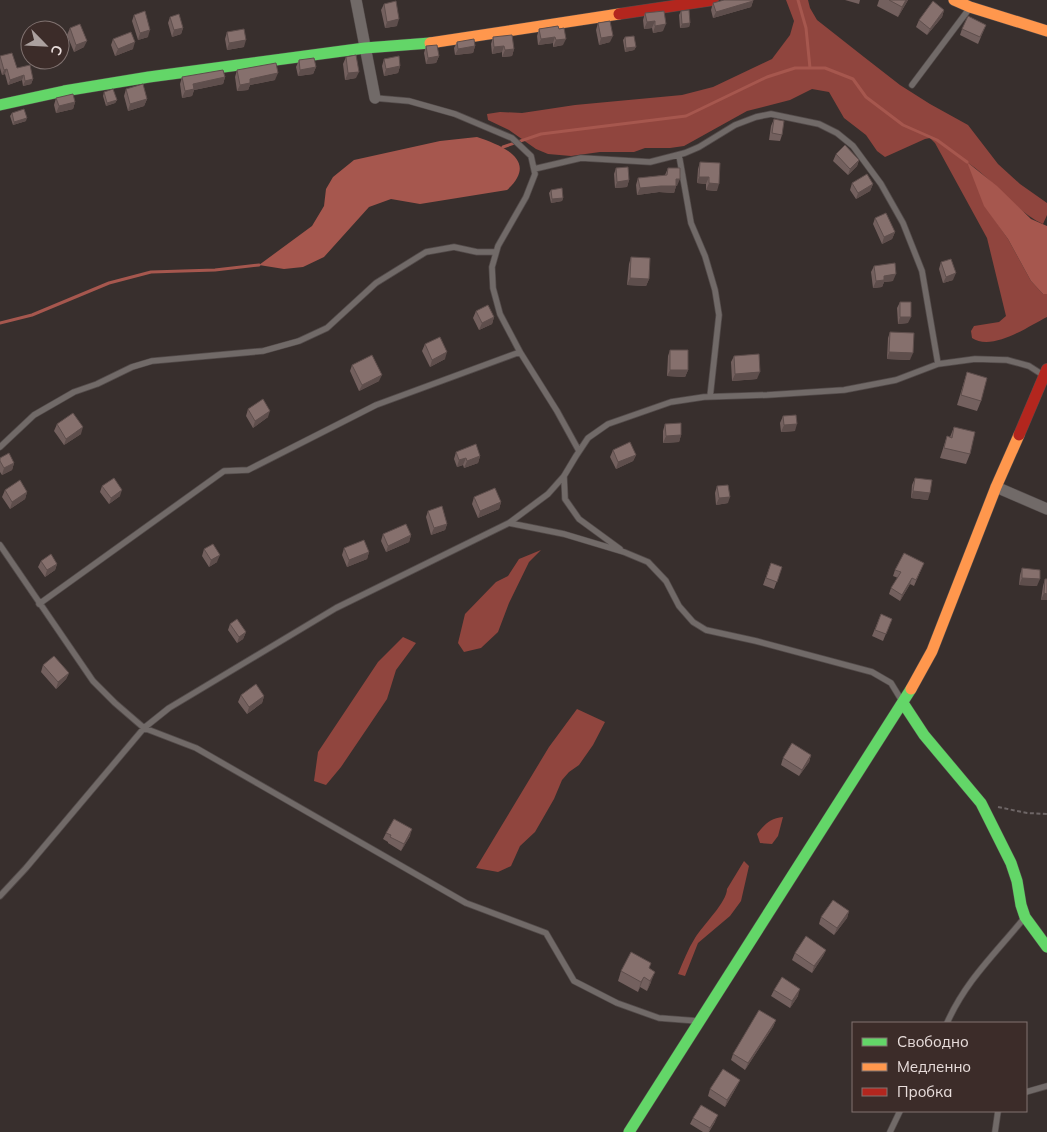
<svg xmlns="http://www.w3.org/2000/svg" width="1047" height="1132" viewBox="0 0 1047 1132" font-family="Mulish,sans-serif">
  <rect width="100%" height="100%" fill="#382f2d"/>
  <!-- forest -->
  <path fill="#90453e" d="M786,0h22l2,8 7,12 47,37 36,28 30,19 38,21 30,39 22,20 27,19v12l-4,9c-27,-12 -49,-44 -75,-61l17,43 23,33 23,42 12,13h4v23c-18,9 -55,35 -75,21l-1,-7 3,-5 25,-4 7,-6 -19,-78 -52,-95 -5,-5 -5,1 -40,18 -8,-6 -11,-16 -22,-17 -15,-26 -17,-3 -22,11 -43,11 -63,35 -14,2h-25l-11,4h-34l-29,4 -23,-2 -12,-5 -27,-19 -21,-10 -1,-6 13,-2 22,1 53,-8 107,-10 31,-8 59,-28 18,-24 4,-14z
    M541,550l-12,12 -20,41 -11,29 -17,16 -17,4 -6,-9 7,-29 31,-32 12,-6 11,-17z
    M403,637l13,6 -20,27 -9,29 -46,68 -15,18 -12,-4 4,-29 60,-90z
    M577,709l28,13 -12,23 -14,20 -10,7 -7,8 -8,19 -19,33 -15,14 -9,20 -13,6 -22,-4 73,-121z
    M783,817l-5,19 -6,8 -12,-1 -3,-9c8,-10 13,-16 26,-17z
    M744,861l5,5 -8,35 -11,15 -32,27 -13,33 -7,-2c5,-12 10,-25 17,-36 8,-13 32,-36 32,-49z"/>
  <!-- water -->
  <path fill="#a6574e" d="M477,137c27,9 62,24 30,53l-87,14 -29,-5 -22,8 -45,50 -21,10 -19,2 -25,-4 53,-39 12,-20 2,-17 7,-12 21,-17 86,-19z
    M967,162l30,24 34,33 16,7v68h-4l-12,-13 -23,-42 -24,-33z"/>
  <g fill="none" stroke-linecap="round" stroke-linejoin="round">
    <!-- stream -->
    <path stroke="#a6574e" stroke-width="3" d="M798,0l8,28 4,40
      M503,147l38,-13 145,-18 81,-39 28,-9h30l28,11 13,18 37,28 34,15 30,22
      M0,323l32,-8 77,-32 42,-11 64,-2 44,-5"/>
    <!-- lane casing -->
    <g stroke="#534b4a" stroke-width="7">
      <path id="lane" d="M912,85l57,-76
        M375,98l34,3 46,13 57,24 19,18 4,18 -9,23 -28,49 -6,21 1,21 7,26 20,38 37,59 22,40
        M679,155l12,68 14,33 10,34 4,25 -9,82
        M534,169l47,-11 69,4 35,-9 14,-6 36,-22 21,-8 15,-3 48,10 18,9 16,13 28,38 22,39 19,48 16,93
        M0,447l34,-32 40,-23 23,-8 35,-17 20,-6 111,-10 36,-10 28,-13 49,-45 50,-31 28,-5 23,5h19
        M564,476l1,23 14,20 41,30
        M509,523l55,11 60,18 24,10 18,19 13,25 14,16 13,8 50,11 116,31 19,11 11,18
        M0,545l93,136 22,22 29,25 52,20 270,155 80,30 28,48 43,22 42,15 39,3
        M39,604l185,-133 24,-1 128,-65 144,-53
        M0,896l26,-28 118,-140 25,-20 167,-100 173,-85 39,-29 16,-18 12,-20 12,-18 20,-14 63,-22 33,-5 63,-2 77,-5 52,-10 42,-16 37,-5 32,1 22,6 14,9
        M947,1023c19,-43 49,-70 78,-106
        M1026,1092l21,-6
        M890,1132l10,-21
        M995,1132l3,-21"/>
    </g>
    <!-- street casing -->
    <g stroke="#534b4a" stroke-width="12">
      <path id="street" d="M356,0l19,98
        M996,487l51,22"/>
    </g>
    <!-- fast casing -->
    <g stroke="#534b4a" stroke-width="12">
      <path id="fast" d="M0,105l64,-14 85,-14 216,-29 65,-5
        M903,703l21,32 57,68 30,60 6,18 4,24 4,12 22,30
        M629,1132l282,-443"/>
    </g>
    <!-- slow casing -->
    <g stroke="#534b4a" stroke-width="12">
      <path id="slow" d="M954,0l16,7 77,24
        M430,43l189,-29
        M911,689l21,-38 64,-164 23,-52"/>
    </g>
    <!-- jam casing -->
    <g stroke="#534b4a" stroke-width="12">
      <path id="jam" d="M619,14l94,-14
        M1019,435l28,-66"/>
    </g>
    <!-- path -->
    <path stroke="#6e6666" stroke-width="2" stroke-dasharray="4 2.5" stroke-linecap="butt" d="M998,807l29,6 20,1"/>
    <!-- lane -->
    <use href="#lane" stroke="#716a68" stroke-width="5.5"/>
    <!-- street -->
    <use href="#street" stroke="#716a68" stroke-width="11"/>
    <!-- fast -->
    <use href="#fast" stroke="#63d668" stroke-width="11"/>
    <!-- slow -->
    <use href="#slow" stroke="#ff974d" stroke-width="11"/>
    <!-- jam -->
    <use href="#jam" stroke="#b3261e" stroke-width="11"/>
  </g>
  <!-- wall -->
  <path fill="#73605e" d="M845,0h15l-1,4z
    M879,0h29l-10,17 -21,-11z
    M753,1l-2,6 -38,11 -2,-8 2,-7z
    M384,4l13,22 -12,2 -4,-18z
    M944,10l-2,7 -15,18 -11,-8 3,-7z
    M664,11l-1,20 -10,2 -1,-5 -8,1 -1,-9 2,-7z
    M681,11l9,12 -1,4 -9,1 -1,-13z
    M134,15l14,22 -10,3 -6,-19z
    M170,17l13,11 -2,6 -9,3 -4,-14z
    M598,23l12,19 -11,3 -3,-15z
    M986,25l-8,19 -18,-9 2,-6z
    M558,26l5,19 -10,2v-4l-15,2 -1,-9 2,-7z
    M70,28l14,19 -10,5 -7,-17z
    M227,32l17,15 -17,3 -2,-11z
    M493,37l21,12 -2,7 -10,1v-5l-10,2 -1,-10z
    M625,37l11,10 -2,3 -9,2 -2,-12z
    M113,39l20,10 -18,7 -4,-11z
    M457,42l18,4 -2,7 -18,2 -1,-7z
    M426,46l13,10 -3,7 -10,1 -2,-11z
    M0,56l33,23 -2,5 -8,2 -1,-6 -14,5 -3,-11 -3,1 -2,-7z
    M346,57l10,21 -11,2 -2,-16z
    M384,59l16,7 -2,7 -14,3 -2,-10z
    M299,60l17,7 -3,7 -15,2 -2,-9z
    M237,70l38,10 -25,5 -2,5 -11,1 -2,-14z
    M182,77h43l-2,7 -29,6 -2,6 -10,2 -2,-14z
    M126,89l21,10 -3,7 -16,5 -4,-15z
    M104,92l13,8 -2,3 -9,3 -3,-10z
    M56,98l19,4 -2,7 -17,4 -2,-8z
    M12,113l14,8 -13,4 -3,-9z
    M774,119l8,16 -2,6 -11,-1 2,-14z
    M836,154l23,6 -2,6 -9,9 -15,-14z
    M700,162l17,29 -11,-1v-6l-9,-1 1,-14z
    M616,168l13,12 -2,7 -12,1 -1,-14z
    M668,168l9,18h-1l-2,7 -15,-1 -22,3 -1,-10 2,-7 27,-3z
    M852,183l21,1 -3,7 -14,8 -6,-9z
    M551,190l12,8 -1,3 -11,2 -2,-10z
    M875,218l20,14 -3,7 -10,5 -9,-20z
    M631,257l18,22 -3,7 -19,-1 2,-21z
    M941,262l12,18 -10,3 -4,-14z
    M874,266l19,15 -9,1 -2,5 -9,1 -2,-16z
    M900,302l8,21 -10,1 -1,-16z
    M476,311l18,6 -2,7 -13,6 -6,-12z
    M890,332l20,28 -23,-1 1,-21z
    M425,344l20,15 -15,8 -8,-16z
    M670,350l18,20 -3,7 -18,-1 1,-20z
    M734,356l23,23 -25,2 -1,-19z
    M352,365l27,16 -20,10 -9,-20z
    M967,372l14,29 -4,10 -20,-6z
    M248,409l20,8 -15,11 -7,-12z
    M783,416l12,15 -14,1 -1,-9z
    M57,424l24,10 -17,11 -10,-14z
    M665,424l16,11 -2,7 -16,1v-12z
    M954,427l16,27 -4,10 -26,-6 7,-22 3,1z
    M613,450l23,5 -3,6 -17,8 -6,-12z
    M456,452l24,4 -2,7 -14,5 -1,-3 -6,2 -3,-8z
    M0,458l14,5 -2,7 -10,5 -2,-3z
    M915,478l13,22 -17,-2 1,-13z
    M102,486l18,10 -11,8 -9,-12z
    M717,486l11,17 -12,2 -1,-12z
    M5,490l22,2 -2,7 -15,10 -8,-12z
    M474,497l27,5 -2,7 -21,9 -6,-14z
    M428,511l19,13 -2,6 -14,5 -5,-18z
    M383,534l28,1 -2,7 -23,10 -5,-11z
    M344,548l25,4 -2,7 -20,8 -5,-12z
    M204,549l13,13 -8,5 -7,-11z
    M41,561l16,3 -2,6 -10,7 -7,-10z
    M771,563l11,4 -8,22 -11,-4z
    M924,563l-10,23 -4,-2 -10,17 -11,-7 2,-6 7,-10 -5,-2 2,-6z
    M1022,568l15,18 -18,-1 1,-10z
    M1045,579l2,21h-6l2,-14z
    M881,614l11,5 -9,22 -11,-5z
    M230,624l16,8 -3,7 -6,4 -9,-13z
    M43,665l26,8 -3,6 -10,10 -15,-17z
    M241,695l23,1 -2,7 -15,11 -9,-12z
    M811,755l-2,7 -10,14 -18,-11 2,-7z
    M386,833l24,3 -9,15 -13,-8v-1l-5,-3z
    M849,911l-2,7 -13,17 -15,-11 2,-7z
    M826,950l-3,6 -11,17 -20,-13 3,-7z
    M649,969l2,13 -4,9 -7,-4 -2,5 -20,-11 3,-10z
    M774,990l24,6 -8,12 -19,-12z
    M776,1020l-3,7 -28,43 -14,-10 2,-6z
    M740,1080l-3,6 -12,21 -17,-11 2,-7z
    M693,1118l22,4 -6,10h-6l-13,-8z"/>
  <!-- shaded-wall -->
  <path fill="#5e4e4c" d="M906,0h2l-10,17 4,-10z
    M753,1l-2,6 -38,11 3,-6z
    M944,10l-2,7 -15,18 3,-6z
    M399,19l-2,7 -12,2 2,-6z
    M655,21l-3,7 -8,1 3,-7z
    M690,23l-1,4 -9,1 2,-4z
    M666,24l-3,7 -10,2 2,-7z
    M183,28l-2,6 -9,3 2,-7z
    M150,30l-2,7 -10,3 2,-7z
    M613,36l-3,6 -11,3 2,-7z
    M555,37l-2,6 -15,2 3,-6z
    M566,39l-3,6 -10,2 3,-7z
    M246,40l-2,7 -17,3 2,-7z
    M87,41l-3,6 -10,5 2,-7z
    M135,42l-2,7 -18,7 3,-7z
    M475,46l-2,7 -18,2 3,-6z
    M504,46l-2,6 -10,2 2,-7z
    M636,47l-2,3 -9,2 1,-4z
    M514,49l-2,7 -10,1 3,-7z
    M439,56l-3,7 -10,1 2,-6z
    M400,66l-2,7 -14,3 2,-7z
    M316,67l-3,7 -15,2 2,-6z
    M7,69l-2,5 -3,1 2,-5z
    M359,72l-3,6 -11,2 3,-7z
    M278,73l-3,7 -25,5 -2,5 -11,1 3,-6 10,-6z
    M24,75l-2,5 -14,5 2,-5z
    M225,77l-2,7 -29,6 -2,6 -10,2 3,-7 8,-7z
    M33,79l-2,5 -8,2 2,-5z
    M147,99l-3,7 -16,5 2,-7z
    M117,100l-2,3 -9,3 1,-3z
    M75,102l-2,7 -17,4 3,-7z
    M27,118l-1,3 -13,4 1,-3z
    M859,160l-2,6 -9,9 2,-6z
    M699,177h10l-3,7 -9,-1z
    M676,179h4l-3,7h-3z
    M629,180l-2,7 -12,1 2,-6z
    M709,183l10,1 -2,7 -11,-1z
    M873,184l-3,7 -14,8 2,-6z
    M661,186h15l-2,7 -15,-1 -22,3 3,-7z
    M563,198l-1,3 -11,2 1,-4z
    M895,232l-3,7 -10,5 2,-7z
    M956,273l-3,7 -10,3 3,-6z
    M896,274l-3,7 -9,1 -2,5 -9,1 3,-7 8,-5z
    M630,278l19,1 -3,7 -19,-1z
    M494,317l-2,7 -13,6 3,-7z
    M900,317h11l-3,6 -10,1z
    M447,352l-2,7 -15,8 2,-7z
    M889,352l24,1 -3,7 -23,-1z
    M670,370h18l-3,7 -18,-1z
    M760,372l-3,7 -25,2 3,-7z
    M382,375l-3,6 -20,10 3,-6z
    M270,411l-2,6 -15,11 2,-7z
    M797,424l-2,7 -14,1 3,-7z
    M83,427l-2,7 -17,11 2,-6z
    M681,435l-2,7 -16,1 3,-7z
    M636,455l-3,6 -17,8 2,-7z
    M480,456l-2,7 -14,5 3,-7z
    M466,458l-3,7 -6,2 2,-7z
    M14,463l-2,7 -10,5 2,-7z
    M122,490l-2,6 -11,8 2,-6z
    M913,491l17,2 -2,7 -17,-2z
    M27,492l-2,7 -15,10 2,-7z
    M730,497l-2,6 -12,2 3,-7z
    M501,502l-2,7 -21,9 2,-7z
    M447,524l-2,6 -14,5 3,-7z
    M411,535l-2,7 -23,10 2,-6z
    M369,552l-2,7 -20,8 2,-7z
    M220,555l-3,7 -8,5 2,-7z
    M57,564l-2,6 -10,7 2,-7z
    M912,578l-2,6 -10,17 2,-6z
    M1022,578l18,1 -3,7 -18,-1z
    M1044,593l3,1v6h-6z
    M246,632l-3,7 -6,4 2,-6z
    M69,673l-3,6 -10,10 2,-7z
    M264,696l-2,7 -15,11 2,-7z
    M811,755l-2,7 -10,14 3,-6z
    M412,829l-2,7 -9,15 3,-7z
    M849,911l-2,7 -13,17 3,-7z
    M826,950l-3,6 -11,17 2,-7z
    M655,972l-4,10 -4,9 3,-10z
    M644,977l-6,15 3,-10z
    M800,989l-2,7 -8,12 2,-7z
    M776,1020l-3,7 -28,43 3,-7z
    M740,1080l-3,6 -12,21 2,-7z
    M718,1115l-3,7 -7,10 2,-4z"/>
  <!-- building -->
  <path fill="#86706d" stroke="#5e4e4c" d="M724,0h29v1l-37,11 -3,-9z
    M889,0h17l-4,7z
    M396,1l3,18 -12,3 -3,-18z
    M933,1l11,9 -14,19 -11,-9z
    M689,10l1,13 -8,1 -1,-13z
    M145,11l5,19 -10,3 -6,-18z
    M664,11l2,13 -11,2v-5l-8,1 -2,-9z
    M179,14l4,14 -9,2 -4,-13z
    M968,16l18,9 -6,12 -18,-8z
    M610,21l3,15 -12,2 -3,-15z
    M80,24l7,17 -11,4 -6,-17z
    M558,26l1,3 5,-1 2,11 -10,1 -1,-3 -14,2 -2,-10z
    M244,29l2,11 -17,3 -2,-11z
    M131,32l4,10 -17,7 -5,-10z
    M512,35l2,14 -9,1 -1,-4 -10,1 -1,-10z
    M634,36l2,11 -10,1 -1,-11z
    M474,39l1,7 -17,3 -1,-7z
    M437,45l2,11 -11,2 -2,-12z
    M12,53l5,15 13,-3 3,14 -8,2 -1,-6 -14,5 -3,-11 -3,1 -4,-14z
    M356,55l3,17 -11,1 -2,-16z
    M399,56l1,10 -14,3 -2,-10z
    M314,58l2,9 -16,3 -1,-10z
    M276,63l2,10 -28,6v4l-10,2 -3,-15z
    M223,70l2,7 -32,7 1,5 -9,2 -3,-14z
    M143,84l4,15 -17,5 -4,-15z
    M113,89l4,11 -10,3 -3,-11z
    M73,94l2,8 -16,4 -3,-8z
    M24,109l3,9 -13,4 -2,-9z
    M774,119l10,2 -2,14 -10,-2z
    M845,145l14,15 -9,9 -14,-15z
    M700,162l20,1 -1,21 -10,-1v-6h-10z
    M628,167l1,13 -12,2 -1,-14z
    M668,168h12v11h-4v7h-15l-21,2 -2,-10 29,-3z
    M867,174l6,10 -15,9 -6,-10z
    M562,188l1,10 -11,1 -1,-9z
    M886,213l9,19 -11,5 -9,-19z
    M631,257l19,1 -1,21 -19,-1z
    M951,259l5,14 -10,4 -5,-15z
    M895,263l1,11 -12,2v4l-8,1 -2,-15z
    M900,302h11v15h-11z
    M488,305l6,12 -12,6 -6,-12z
    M890,332l24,1 -1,20 -24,-1z
    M440,337l7,15 -15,8 -7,-16z
    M670,350h18v20h-18z
    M759,354l1,18 -25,2 -1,-18z
    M372,355l10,20 -20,10 -10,-20z
    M967,372l20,6 -6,23 -20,-6z
    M263,399l7,12 -15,10 -7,-12z
    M73,413l10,14 -17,12 -9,-15z
    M796,415l1,9 -13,1 -1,-9z
    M681,423v12l-15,1 -1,-12z
    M954,427l21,5 -5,22 -26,-6 3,-12 5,2z
    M630,442l6,13 -18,7 -5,-12z
    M476,444l4,12 -13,5 -1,-3 -7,2 -3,-8z
    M9,453l5,10 -10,5 -4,-7v-3z
    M114,478l8,12 -11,8 -9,-12z
    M915,478l17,2 -2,13 -17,-2z
    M20,480l7,12 -15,10 -7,-12z
    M728,485l2,12 -11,1 -2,-12z
    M495,488l6,14 -21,9 -6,-14z
    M442,506l5,18 -13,4 -6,-17z
    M406,524l5,11 -23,11 -5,-12z
    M364,540l5,12 -20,8 -5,-12z
    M213,544l7,11 -9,5 -7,-11z
    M904,553l20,10 -8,17 -4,-2 -10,17 -11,-7 10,-16 -6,-2z
    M51,554l6,10 -10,6 -6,-9z
    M771,563l11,4 -5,15 -11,-4z
    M1022,568l18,2v9l-18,-1z
    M1045,579h2v15l-3,-1z
    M881,614l11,5 -6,15 -11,-4z
    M237,619l9,13 -7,5 -9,-13z
    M54,656l15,17 -11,9 -15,-17z
    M256,684l8,12 -15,11 -8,-12z
    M792,743l19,12 -9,15 -19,-12z
    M394,819l18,10 -8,15 -14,-7 1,-2 -5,-2z
    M833,900l16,11 -12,17 -16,-11z
    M806,936l20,14 -12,16 -19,-13z
    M631,952l20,11 -2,5 6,4 -5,9 -6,-4 -3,5 -20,-11z
    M782,977l18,12 -8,12 -18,-11z
    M759,1010l17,10 -28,43 -15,-9z
    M723,1069l17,11 -13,20 -17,-11z
    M701,1105l17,10 -8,13 -17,-10z"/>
  <!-- legend -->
  <rect x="852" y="1022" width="175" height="90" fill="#3c2c29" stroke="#817371"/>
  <rect x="862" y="1038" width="25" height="8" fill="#63d668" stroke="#817371"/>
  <text x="897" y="1047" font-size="15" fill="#e9dedc">Свободно</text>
  <rect x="862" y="1063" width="25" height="8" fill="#ff974d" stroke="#817371"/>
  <text x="897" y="1072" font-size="15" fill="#e9dedc">Медленно</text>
  <rect x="862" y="1088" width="25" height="8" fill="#b3261e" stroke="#817371"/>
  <text x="897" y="1097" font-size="15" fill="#e9dedc">Пробка</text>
  <!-- north arrow -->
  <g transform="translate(45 45) rotate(114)"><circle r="24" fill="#3c2c29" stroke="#817371"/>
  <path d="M0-4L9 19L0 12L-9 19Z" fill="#aba19f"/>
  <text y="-8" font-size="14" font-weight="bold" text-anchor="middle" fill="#e9dedc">С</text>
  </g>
</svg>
